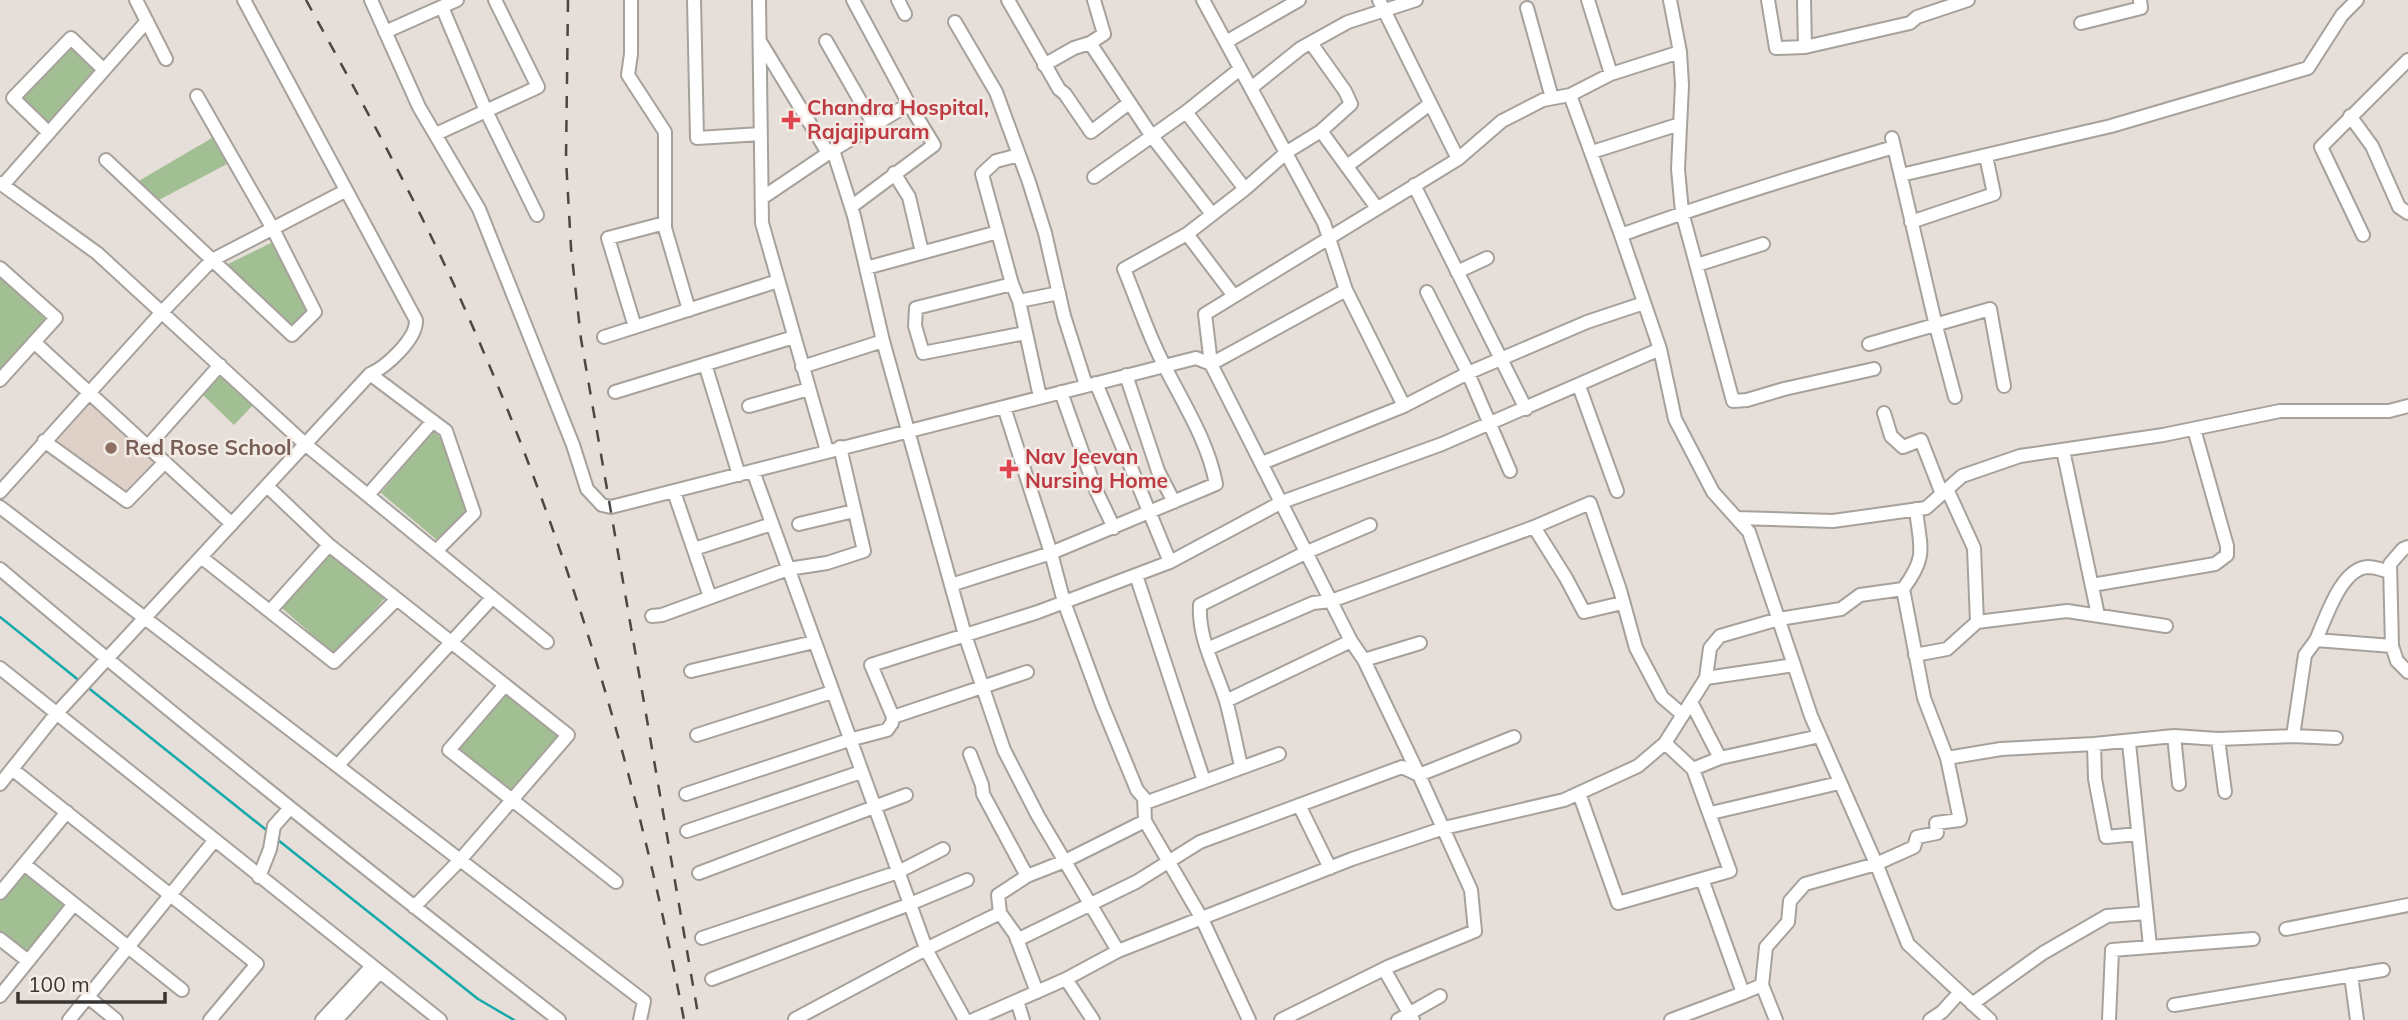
<svg xmlns="http://www.w3.org/2000/svg" width="2408" height="1020" viewBox="0 0 2408 1020" font-family="Mulish,sans-serif">
  <rect width="100%" height="100%" fill="#e5ded9"/>
  <!-- built -->
  <path fill="#dfd1c7" d="M90,402l67,61 -28,31 -73,-55z"/>
  <!-- green -->
  <path fill="#a2be93" d="M72,45l25,26 -48,55 -29,-28z
    M212,138l15,26 -70,37 -20,-19z
    M273,242l38,69 -19,18 -66,-64z
    M0,277l45,42 -45,50z
    M220,373l34,31 -20,21 -33,-32z
    M433,431l13,11 22,69 -30,30 -57,-48z
    M333,552l52,46 -50,57 -53,-47z
    M506,693l52,44 -47,56 -52,-43z
    M25,872l40,32 -38,48 -27,-21v-29z"/>
  <g fill="none" stroke-linecap="round" stroke-linejoin="round">
    <!-- stream -->
    <path stroke="#14a9aa" stroke-width="2.5" d="M0,617l81,65
      M86,686l184,147
      M278,840l200,159 36,21"/>
    <!-- minor casing -->
    <g stroke="#a7a19c" stroke-width="16">
      <path id="minor" d="M136,0l30,59
        M371,0l48,107 60,102 94,236 14,44 15,16 9,2 585,-149 15,6 140,277 13,19 55,115 52,115 4,41 -85,35 -109,54
        M631,0v54l-3,21 37,57v96l24,82
        M694,0l3,138 64,-4
        M759,0l3,223 65,228
        M898,0l7,14
        M1008,0l51,89 6,5 26,38 38,-29
        M1203,0l121,223 22,67 58,116
        M1588,0l23,74
        M1670,0l10,52 2,33 -4,84 4,43 51,189 14,-1 37,-11 90,-20
        M1768,0l8,48 29,-1 105,-24 7,-6 51,-17
        M1804,0l1,47
        M442,7l44,104 51,104
        M1527,8l25,90
        M955,22l41,70 33,90 16,51 19,83 22,69
        M2081,23l60,-15 -1,-8
        M385,32l72,-32
        M826,41l48,84
        M1226,42l73,-42
        M761,43l67,110
        M1090,43l61,92 61,79
        M1044,65l30,-17 16,-5 14,-9 -10,-34
        M1251,88l50,-40 47,-26 68,-22
        M1570,95l41,-21 69,-22
        M1186,112l59,77
        M2350,116l22,30 27,61 9,6
        M1321,131l56,77
        M49,133l-36,-35 58,-60 33,32
        M436,134l102,-47 -43,-87
        M1892,138l44,188 19,71
        M833,150l76,-46 -56,-104
        M1592,152l88,-28
        M1019,155l-23,6 -14,13 30,110 7,17 21,96
        M1458,159l44,-38 41,-21 27,-5 51,140
        M106,160l186,175 23,-23 -42,-83 -76,-133
        M1347,166l83,-62
        M894,173l15,24 13,55
        M1901,175l210,-49 197,-58 34,-53 15,-15
        M1094,177l92,-65 54,-43
        M0,183l97,70 208,191 242,198
        M3,185l144,-164
        M1414,185l112,224
        M762,198l71,-48 21,66 29,125 82,294 39,115 34,66 80,135
        M851,207l83,-62 -25,-41
        M1911,222l83,-28 -8,-38
        M1187,234l47,62
        M2363,235l-42,-88 87,-87
        M1697,265l66,-21
        M0,268l56,50 -56,62
        M866,268l132,-36
        M1457,272l30,-14
        M1012,284l-96,24 -1,18 8,27 102,-20
        M1346,290l-135,74 -6,-50 253,-155 -79,-159
        M1427,292l41,81 42,98
        M1019,301l40,-8
        M635,327l-27,-89 57,-15
        M604,337l174,-56
        M34,342l198,182
        M1869,344l121,-35 14,77
        M1660,349l15,70 38,73 36,40 45,133
        M705,364l34,111
        M802,367l81,-26
        M370,374l76,57 28,82 -38,38
        M1126,375l32,96 16,31
        M1096,383l74,179
        M1579,386l38,105
        M615,392l179,-55
        M1061,392l34,96 19,40
        M749,406l60,-17
        M1004,407l47,146 13,49 38,103 35,85 7,8 1,23 57,98 47,101
        M1884,413l7,23 12,11 18,-7 21,54
        M44,441l83,60 38,-39
        M148,446l72,-81
        M2063,450l35,165
        M1262,463l142,-57 64,-33 119,-51 57,-19
        M753,471l174,480 38,69
        M267,486l62,59 239,190 -107,124 -47,48
        M1947,489l27,59 3,74
        M0,492l162,-180 50,-52 133,-69
        M674,492l36,105
        M368,495l65,-74
        M0,507l644,494 -4,19
        M1737,518l96,3 93,-13 36,-32 58,-20 143,-21 117,-24h109l19,-5
        M799,524l55,-13
        M1534,527l32,51 18,34 38,-9
        M694,549l78,-25
        M201,557l133,105 63,-63
        M0,569c183,155 370,304 559,451
        M1136,575l68,206
        M951,585l100,-32 165,-69c-8,-43 -33,-81 -52,-119 -16,-30 -27,-65 -40,-96l63,-35 58,-45 42,-37 34,-21 30,-27 -6,-13 -34,-48
        M2092,585l123,-21 12,-9v-9l-33,-117
        M270,611l59,-66
        M652,616l10,-1 126,-46 39,-6 37,-12 -24,-104
        M2316,640c10,-22 25,-72 52,-73 7,0 15,3 22,5
        M2392,646l-2,-82 13,-15 5,-2
        M1207,649l106,-46 18,-2 203,-74 56,-24 30,87 16,58 26,49 21,18
        M1915,655l32,-6 30,-27 90,-11 99,15
        M1364,660l56,-17
        M0,668l440,352
        M691,671l123,-29
        M1706,678l4,-30 10,-12 59,-17 62,-10 19,-14 43,-6
        M505,685l-56,65 167,132
        M1226,701l125,-60
        M1691,702l29,56
        M893,717l134,-45
        M697,735l135,-43
        M2174,736l5,48
        M2293,736l43,2
        M2218,739l7,53
        M2129,743l21,203
        M2094,744l1,35 11,58 32,-3
        M970,754l12,31 1,9 44,82
        M1947,758l54,-9 93,-5 80,-8 44,3 75,-3 12,-81 11,-15 76,6 5,15 11,11
        M338,765l154,-167
        M1241,766c-5,-21 -9,-44 -15,-65 -10,-32 -28,-62 -26,-96l107,-53 63,-27
        M12,769l245,195 -47,56
        M1693,769l27,-11 100,-22
        M0,784l56,-70 314,-340c16,-7 47,-35 46,-54l-172,-320
        M1579,793l39,110 112,-32 -37,-102 -28,-26
        M686,794l163,-54 38,-10 5,-7 1,-6 -22,-52 167,-53 132,-50 112,-60 160,-58 218,-95 -39,-114c90,-33 181,-61 273,-88
        M1145,803l134,-49
        M1299,805l31,63
        M1711,813l128,-30
        M687,831l174,-59
        M24,864l158,126
        M699,873l207,-78
        M259,877l11,-28 4,-23 16,-18
        M1702,879l41,114 19,-8 4,-38 22,-25 2,-21 15,-17 71,-20 38,-17 3,-10 20,-4 -1,-10 24,-3 -13,-62 -23,-60 -21,-109c25,-33 17,-41 13,-80
        M0,893l67,-81
        M2286,929l122,-24
        M702,938l196,-66 45,-23
        M0,939l28,22
        M1017,940l119,-58 64,-40 202,-75 17,8 95,-38
        M1384,969l29,51
        M2351,975l6,45
        M712,979l198,-75 57,-24
        M1066,979l27,41
        M1762,985l14,35
        M1037,992l-22,-58 -15,-21 -2,-18 29,-19 38,-15 80,-40
        M0,996l74,-92
        M88,997l28,23
        M1017,1001l6,19
        M1972,1004l71,-51 64,-37 39,-3
        M2174,1005l209,-35
        M795,1019l131,-70 74,-36
        M69,1020l145,-179
        M322,1020l50,-54
        M336,1020l44,-48
        M973,1020l93,-41 52,-28 234,-92 92,-31 120,-28 74,-34 27,-23 41,-65 88,-13 17,51 67,152 30,76 82,76
        M1398,1020l42,-24
        M1671,1020l72,-27
        M1930,1020l12,-8 18,-20
        M2109,1020l3,-70 141,-11"/>
    </g>
    <!-- minor -->
    <use href="#minor" stroke="#fff" stroke-width="12"/>
    <!-- rail -->
    <path stroke="#4b4745" stroke-width="2.5" stroke-dasharray="12 12" stroke-linecap="butt" d="M306,0c54,98 108,196 154,298 104,231 177,473 224,722
      M568,0l-2,159 5,89 10,91 118,681"/>
  </g>
  <!-- markers -->
  <g fill="#e0444e" stroke="#f2ebe6" stroke-width="2.5">
    <path d="M787.5 109.5h7v7h7v7h-7v7h-7v-7h-7v-7h7z"/>
    <path d="M1005.5 458.5h7v7h7v7h-7v7h-7v-7h-7v-7h7z"/>
  </g>
  <circle fill="#8d6e63" stroke="#f2ebe6" stroke-width="2.5" cx="111" cy="448" r="7"/>
  <g text-anchor="middle" stroke-width="5" stroke-linejoin="round" paint-order="stroke">
    <!-- health labels -->
    <g font-size="21" font-weight="bold" fill="#be3a42" stroke="#f2ebe6" text-anchor="start">
      <text x="807" y="115">Chandra Hospital,<tspan x="807" dy="24">Rajajipuram</tspan></text>
      <text x="1025" y="464">Nav Jeevan<tspan x="1025" dy="24">Nursing Home</tspan></text>
    </g>
    <!-- education labels -->
    <g font-size="21" font-weight="bold" fill="#785e54" stroke="#f2ebe6" text-anchor="start">
      <text x="125" y="455">Red Rose School</text>
    </g>
  </g>
  <!-- scale -->
  <path d="M18 992v10h147v-10" fill="none" stroke="#373432" stroke-width="3.5"/>
  <text x="28" y="992" font-size="21" fill="#373432" stroke="#f2ebe6" stroke-width="5" paint-order="stroke">100 m</text>
</svg>
